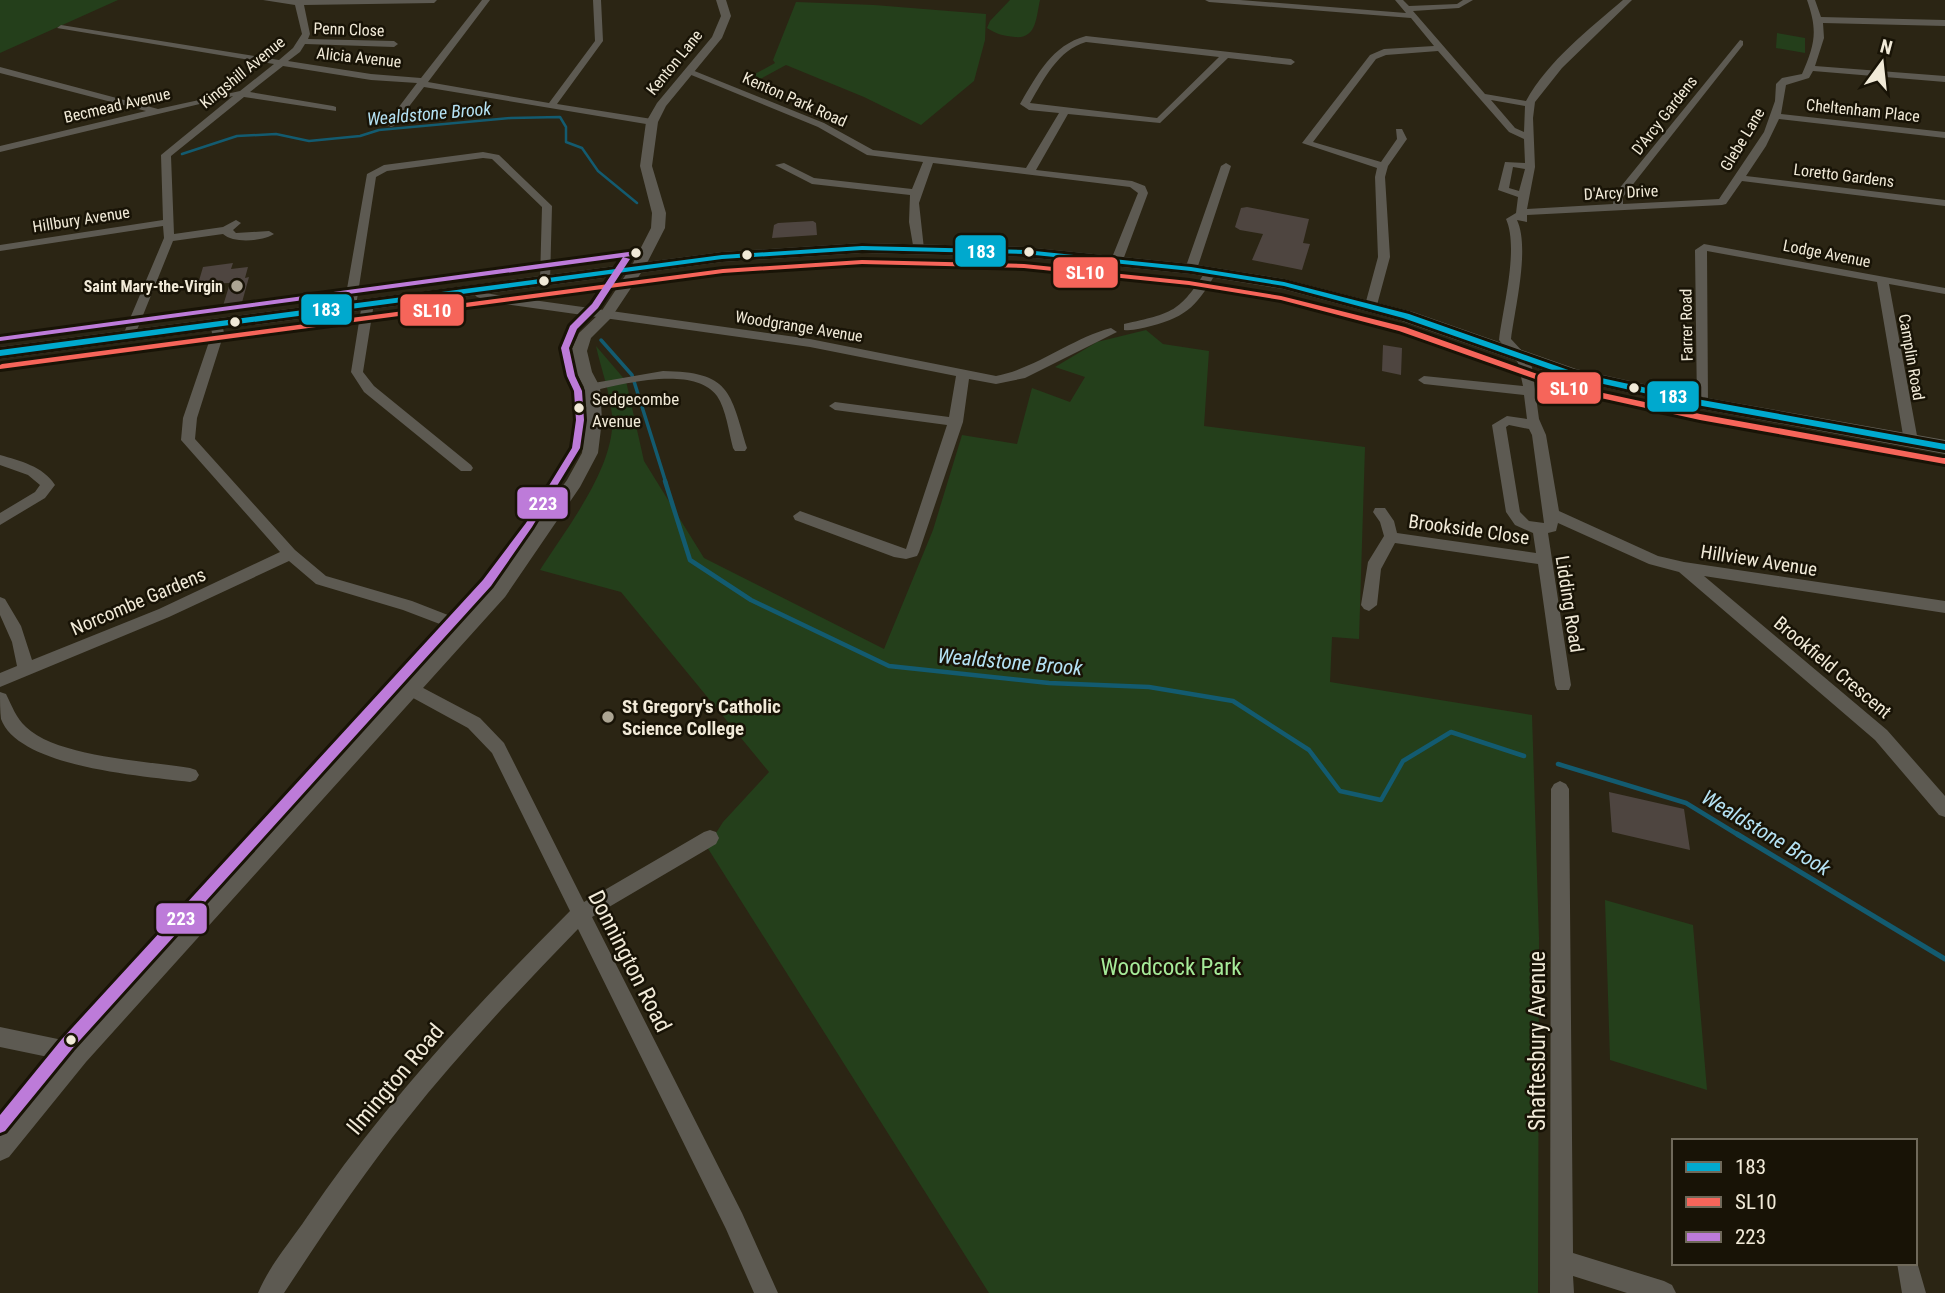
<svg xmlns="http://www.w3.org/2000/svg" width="1945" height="1293" viewBox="0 0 1945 1293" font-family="'Roboto Condensed',sans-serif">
  <rect width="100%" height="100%" fill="#2b2514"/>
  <!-- green -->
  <path fill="#243f1b" d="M0,0h118l-118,53z
    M1010,0h30c-4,17 -3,39 -25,37 -11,-1 -19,-3 -28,-9l3,-7z
    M796,2l78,3 112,9 -1,26 -11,41 -53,44 -57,-28 -78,-32 -33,18 -9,-3 31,-17 -2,-3z
    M1777,33l28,5v15l-29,-5z
    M1146,330l17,14 46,7 -5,75 161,21 -6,192 -27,-2 -2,45 202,33 7,223 -1,355h-549l-282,-446 16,-25 46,-50 -148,-180 -81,-22c26,-41 77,-105 72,-155 -2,-23 -11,-46 -16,-69l30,35 18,80 60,97 180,91 49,-119 29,-95 55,9 15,-56 38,14 15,-25 -30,-10 42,-25z
    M1605,900l88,25 14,165 -97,-30z"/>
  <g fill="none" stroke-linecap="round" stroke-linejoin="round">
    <!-- stream-far3 -->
    <path stroke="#135b70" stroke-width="2.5" d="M182,154l55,-18 39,-2 33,7 51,-5 19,-6 132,-12 49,-1 6,10v15l16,6 16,23 39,32"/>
    <!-- stream-far2 -->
    <path stroke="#135b70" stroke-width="3.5" d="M601,340l31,35 34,108"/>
    <!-- stream-far1 -->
    <path stroke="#135b70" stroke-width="4.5" d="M665,481l25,79 61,40 138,66 160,17 100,4 84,14 76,49 31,41 41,9 22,-39 48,-29 73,24
      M1558,764l128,39 54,33"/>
    <!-- stream -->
    <path stroke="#135b70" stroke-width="5" d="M1737,834l208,125"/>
  </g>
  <!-- building -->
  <path fill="#4e4540" d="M1247,207l62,12 -6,24 7,1 -8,26 -50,-10 11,-26 -23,-4 -5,-3 6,-19z
    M813,221l3,2 1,12 -45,3 2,-13 4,-2z
    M233,263l-2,6 17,-2 -3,11 4,-1 -8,29 -19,3 8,-26 -32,1 5,-17z
    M1383,345l19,3 -1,27 -19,-4z
    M1609,792l75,17 6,41 -78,-18z"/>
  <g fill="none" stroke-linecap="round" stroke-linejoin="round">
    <!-- minor -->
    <path fill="#5d5a52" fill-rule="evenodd" d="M263,0h174l-3,3 -130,2 6,29 -2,5 86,2 4,3 -4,3 -89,-3 -5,8 -12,9 83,13 50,4 61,-78h8l-62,82 121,21 46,-62 -2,-41h8l2,41 -46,63 95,15 5,3 -5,3 -228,-38 -30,39 -3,1 -5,-3 31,-41 -46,-3 -88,-14 -33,26 83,14 3,1v4l-92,-14 -73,59 3,78 49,-7 13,-7 5,3 -8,7 3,3 33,-2 5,3c-11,7 -40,10 -51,0l-50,7 -38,94 -6,4 -4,-1 -2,-3 41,-97 -1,-12 -163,25v-6l163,-25 -2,-65 72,-59 -233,56v-6l146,-35 -146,-38v-6l158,42 82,-18 34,-27 -217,-36 4,-3 218,35 14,-12 9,-14 -7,-29z
      M1205,0h35l166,13 -11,-13h8l6,6 48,-2 6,-4h10l-14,8 -46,3 72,83 41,7c22,-40 63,-72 97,-101h9l-70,68 -27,34 -2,16 2,49 -8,42 86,-5 1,-9 126,-155 3,1v4l-120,152v7l96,-5 45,-67 11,-31 1,-17 6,-6 20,-4c13,-30 16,-43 5,-74h8l6,17 124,3v6l-122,-3 1,15 -9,28 130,10v6l-132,-11 -4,7 -23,7 -5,29 164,18v6l-166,-19 -13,27 -20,30 199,24v6l-203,-25 -16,23 -4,1 -195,10v7l-10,-2c13,28 -2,88 -6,119l13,14 8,14 7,52 7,16 13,76 99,45 26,6 261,39v12l-241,-37 183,154 58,66v21l-6,-2 -64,-75 -196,-168 -30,-8 -91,-41 -2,8 -8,2 23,152 -2,5h-12l-2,-5 -17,-121 -143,-21 -14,26 -4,36 -8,6 -5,-2 -3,-4 7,-43 16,-26 -4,-14 -7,-10 2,-4h10l9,13 3,12 139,20 -3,-20 -18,-8 -9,-13 -14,-87 15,-9 20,3 -3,-24 -100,-11 -6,-4 6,-4 99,10 -5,-23 -19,-23c4,-33 20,-92 7,-121l10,-6 2,-16 -20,-7 7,-28 20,1 -1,-24 -15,-7 -71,-81 -52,4 -10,4 -63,83 68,20 16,-23 -1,-10h6l5,10 -19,27 -3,11 5,80 -13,48 -2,2h-8l-2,-2 13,-48 -3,-80 2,-9 -75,-25 68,-88 14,-6 50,-3 -23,-28 -202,-16zM1491,100l34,6 -1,26 -9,-4zM1513,167l12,2 -6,22 -10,-3zM1509,425l20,4 3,6 12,88 -15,-2 -9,-9 -14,-85z
      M1086,36l205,23 4,3 -4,3 -63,-7 -68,65 -92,-9 -32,56 96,11 13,5 3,7 -25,67 -6,3 -6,-3 27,-67 -8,-6 -197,-24 -14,40 5,46 -10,2 -5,-29 1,-27 -98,-11 -37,-19 9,-2 30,15 98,11 11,-27 -56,-7 -49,-28 -134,-55 8,-2 132,53 49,27 153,18 33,-55 -30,-3 -9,-6c17,-29 32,-59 66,-68zM1086,42l133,15 -62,61 -127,-15c14,-24 28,-53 56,-61z
      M483,152l16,3 53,51 -2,76 -10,-2 2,-73 -50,-48 -9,-1 -96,13 -11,6 -20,129 -2,2h-8l-2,-2 23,-132 17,-9z
      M1226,163l5,3 -34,103 -10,2 -2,-2 36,-103z
      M1704,244l241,44v6l-56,-10 29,157 -2,3 -5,1 -7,-4 -27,-159 -170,-31 1,152 -6,4 -5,-1 -2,-156z
      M1211,268l6,3c-18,32 -29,46 -66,55 -9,2 -18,5 -27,4v-6c49,-11 55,-11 83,-55z
      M474,286l11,7 12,2 313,44 186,37c41,-8 74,-37 115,-48l6,4 -92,46 -29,6 -27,-5 -6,43 -44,130 -2,4 -11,3 -12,-2 -99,-37 -2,-4 7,-5 106,38 41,-124 -112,-15 -6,-4 6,-4 114,15 7,-41 -146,-29 -313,-44 -20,-6 -9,-8z
      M368,299l6,4 -11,69 11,14 97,79 2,3 -2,3h-10l-97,-79 -13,-20 11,-69z
      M216,319l6,4 2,10 -27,85 -2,21 100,111 31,26 86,25 59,23 3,4 -3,4 -5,2 -63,-24 -87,-26 -27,-23 -120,56 -169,70v-14l17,-7 -5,-24 -12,-27v-18l5,2 16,27 11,34 127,-51 121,-57 -99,-112 2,-22 29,-85 -2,-10z
      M663,371c67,1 67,20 84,77l-2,3h-10l-2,-3c-4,-15 -7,-39 -16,-52 -23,-31 -94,-12 -125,-5l-6,-4 2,-3z
      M0,455c20,6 43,11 55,30l-10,13 -45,27v-12l35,-21 5,-7 -12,-10 -28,-10z
      M410,681l70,37 24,25 80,159 120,-70 6,-2 6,2 3,6 -3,6 -124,73 150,296 36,80h-24l-28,-64 -148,-300c-59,61 -118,123 -171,190 -45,56 -84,115 -123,174h-26c11,-27 33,-52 49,-76 76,-112 168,-211 263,-306l-78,-158 -24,-25 -64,-35 -2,-5 2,-5z
      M0,692l6,2c6,12 10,24 20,33 31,30 121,34 164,41l6,2 3,5 -3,5 -6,2c-45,-6 -171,-14 -189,-63 -1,-8 -1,-18 -1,-27z
      M1560,781l6,3 3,5 4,464 91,28 8,4 4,8h-49l-54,-17 1,17h-24l1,-504 3,-5z
      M0,1027l77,16 7,3 3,7 -3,7 -7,3 -77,-16z
      M1915,1255l11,38h-24l-5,-30h18z"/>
    <!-- tertiary -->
    <path fill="#5d5a52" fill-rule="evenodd" d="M716,0h10l5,16 -9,22 -56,68 -8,16 -6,44 14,47 -1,15 -20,39 -34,51 -20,20 -4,13 5,21 8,15 2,33 -4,33 -18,34 -75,110 -419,465 -77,95 -9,4v-34l68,-83 423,-457 76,-107 15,-27 4,-33 -2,-33 -8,-15 -5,-21 8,-18 22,-21 30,-45 20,-39 1,-15 -12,-47 6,-44 11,-19 55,-66 9,-21z"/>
    <!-- primary -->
    <path fill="#65625a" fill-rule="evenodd" d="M862,243l163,4 166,17 93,15 129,33 163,57 126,28 243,43v14l-243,-45 -130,-29 -173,-60 -116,-31 -92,-15 -166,-17 -163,-4 -140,9 -722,97v-12l722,-95z"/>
    <!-- bus-1 casing -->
    <g stroke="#181306" stroke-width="6">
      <path id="bus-1" d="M862,246l163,4 166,17 93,15 125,32 165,58 128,28 243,44v6l-243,-44 -130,-29 -169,-59 -119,-32 -93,-15 -166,-17 -163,-4 -140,9 -722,97v-6l722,-95z"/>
    </g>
    <!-- bus-2 casing -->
    <g stroke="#181306" stroke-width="6">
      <path id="bus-2" d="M862,260l162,4 165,17 92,15 124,31 166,59 129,28 243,44h2v6l-245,-44 -131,-29 -170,-60 -118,-31 -92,-15 -165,-17 -162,-4 -139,9 -723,96v-4l2,-1 721,-95z"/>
    </g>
    <!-- bus-3 casing -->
    <g stroke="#181306" stroke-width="6">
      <path id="bus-3" d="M636,251h3v4l-639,86v-4z
        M623,257l7,2 -32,49 -21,21 -8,19 6,28 7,15 2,29 -4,28 -48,79 -41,59 -419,463 -67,82 -5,2v-18l62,-76 421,-459 43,-57 46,-75 4,-28 -2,-29 -7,-15 -6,-28 9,-22 22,-22z"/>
    </g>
    <!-- bus-1 -->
    <use href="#bus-1" fill="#00a9ce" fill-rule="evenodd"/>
    <!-- bus-2 -->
    <use href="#bus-2" fill="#f6655a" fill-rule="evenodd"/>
    <!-- bus-3 -->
    <use href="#bus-3" fill="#bd7bd9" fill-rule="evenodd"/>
  </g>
  <!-- markers -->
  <g fill="#f1ead8" stroke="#181306" stroke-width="2.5">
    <circle cx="1029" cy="252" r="6"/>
    <circle cx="636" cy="253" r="6"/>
    <circle cx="747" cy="255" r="6"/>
    <circle cx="544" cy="281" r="6"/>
    <circle cx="235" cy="322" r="6"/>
    <circle cx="1634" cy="388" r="6"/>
    <circle cx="579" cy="408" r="6"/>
    <circle cx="71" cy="1040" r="6"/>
  </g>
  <g fill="#aca593" stroke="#181306" stroke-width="2.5">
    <circle cx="237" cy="286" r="7"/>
    <circle cx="608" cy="717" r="7"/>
  </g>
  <g text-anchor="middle" stroke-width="5" stroke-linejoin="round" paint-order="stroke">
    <!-- far-street labels -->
    <g font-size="16" fill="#f1ead8" stroke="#181306">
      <text transform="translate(349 29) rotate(2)" y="6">Penn Close</text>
      <text transform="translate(359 57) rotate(6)" y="6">Alicia Avenue</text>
      <text transform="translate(674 62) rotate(-51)" y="6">Kenton Lane</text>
      <text transform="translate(242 72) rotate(-39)" y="6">Kingshill Avenue</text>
      <text transform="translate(795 99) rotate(24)" y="6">Kenton Park Road</text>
      <text transform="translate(117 105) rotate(-13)" y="6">Becmead Avenue</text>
      <text transform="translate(1863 110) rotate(6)" y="6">Cheltenham Place</text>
      <text transform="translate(1664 115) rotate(-52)" y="6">D'Arcy Gardens</text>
      <text transform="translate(1742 139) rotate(-59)" y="6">Glebe Lane</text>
      <text transform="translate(1844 175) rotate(7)" y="6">Loretto Gardens</text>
      <text transform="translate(1621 192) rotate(-3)" y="6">D'Arcy Drive</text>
      <text transform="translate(81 219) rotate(-9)" y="6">Hillbury Avenue</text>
      <text transform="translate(1827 253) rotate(11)" y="6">Lodge Avenue</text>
      <text transform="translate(1686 325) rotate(-91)" y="6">Farrer Road</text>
      <text transform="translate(799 326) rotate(9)" y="6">Woodgrange Avenue</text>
      <text transform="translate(1912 357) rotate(80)" y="6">Camplin Road</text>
    </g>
    <!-- far-poi labels -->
    <g font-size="16" font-weight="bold" fill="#f1ead8" stroke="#181306" text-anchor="end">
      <text x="223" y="292">Saint Mary-the-Virgin</text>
    </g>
    <!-- bus labels -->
    <g font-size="17" fill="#f1ead8" stroke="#181306" text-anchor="start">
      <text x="592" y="405">Sedgecombe<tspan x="592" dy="22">Avenue</tspan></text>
    </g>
    <!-- far-water labels -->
    <g font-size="18" font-style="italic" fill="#b5e2f4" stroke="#181306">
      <text transform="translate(429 114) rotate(-5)" y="6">Wealdstone Brook</text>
    </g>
    <!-- street labels -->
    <g font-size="19" fill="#f1ead8" stroke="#181306">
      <text transform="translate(1469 529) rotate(8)" y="7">Brookside Close</text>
      <text transform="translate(1759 560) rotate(9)" y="7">Hillview Avenue</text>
      <text transform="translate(138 601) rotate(-23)" y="7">Norcombe Gardens</text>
      <text transform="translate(1570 604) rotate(81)" y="7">Lidding Road</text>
      <text transform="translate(1833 667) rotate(40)" y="7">Brookfield Crescent</text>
    </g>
    <!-- poi labels -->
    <g font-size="19" font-weight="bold" fill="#f1ead8" stroke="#181306" text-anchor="start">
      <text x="622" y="713">St Gregory's Catholic<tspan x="622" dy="22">Science College</tspan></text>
    </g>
    <!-- water labels -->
    <g font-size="21" font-style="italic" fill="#b5e2f4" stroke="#181306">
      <text transform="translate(1010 662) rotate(5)" y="7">Wealdstone Brook</text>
      <text transform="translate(1766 833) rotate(31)" y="7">Wealdstone Brook</text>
    </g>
    <!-- near-street labels -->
    <g font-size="23" fill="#f1ead8" stroke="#181306">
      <text transform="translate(630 961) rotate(63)" y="8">Donnington Road</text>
      <text transform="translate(1537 1041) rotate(-90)" y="8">Shaftesbury Avenue</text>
      <text transform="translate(395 1079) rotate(-50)" y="8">Ilmington Road</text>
    </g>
    <!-- near-park labels -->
    <g font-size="23" fill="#a6eb99" stroke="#181306">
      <text x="1171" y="975">Woodcock Park</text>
    </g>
  </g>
  <g stroke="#181306" stroke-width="2.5">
    <rect x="954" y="234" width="53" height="34" rx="7" fill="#00a9ce"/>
    <rect x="1052" y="256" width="67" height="33" rx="7" fill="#f6655a"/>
    <rect x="300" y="293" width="53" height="33" rx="7" fill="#00a9ce"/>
    <rect x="399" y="293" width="66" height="34" rx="7" fill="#f6655a"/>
    <rect x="1536" y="371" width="66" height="34" rx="7" fill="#f6655a"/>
    <rect x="1646" y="380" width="54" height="33" rx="7" fill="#00a9ce"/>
    <rect x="516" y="486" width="53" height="34" rx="7" fill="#bd7bd9"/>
    <rect x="155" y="902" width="53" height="33" rx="7" fill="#bd7bd9"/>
  </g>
  <g font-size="19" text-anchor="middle" font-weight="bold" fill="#fff">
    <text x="981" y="258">183</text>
    <text x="1085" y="279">SL10</text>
    <text x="326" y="316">183</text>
    <text x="432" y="317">SL10</text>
    <text x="1569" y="395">SL10</text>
    <text x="1673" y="403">183</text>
    <text x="543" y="510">223</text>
    <text x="181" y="925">223</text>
  </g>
  <!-- legend -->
  <rect x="1672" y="1139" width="245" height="126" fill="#181306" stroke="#6f695a" stroke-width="2"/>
  <rect x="1686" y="1162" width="35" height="10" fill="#00a9ce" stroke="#6f695a" stroke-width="2"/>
  <text x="1735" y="1174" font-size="21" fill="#f1ead8">183</text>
  <rect x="1686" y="1197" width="35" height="10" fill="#f6655a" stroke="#6f695a" stroke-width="2"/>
  <text x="1735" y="1209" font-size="21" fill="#f1ead8">SL10</text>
  <rect x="1686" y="1232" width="35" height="10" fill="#bd7bd9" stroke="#6f695a" stroke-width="2"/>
  <text x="1735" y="1244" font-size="21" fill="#f1ead8">223</text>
  <!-- north arrow -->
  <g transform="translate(1882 63) rotate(15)" stroke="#181306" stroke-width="5" paint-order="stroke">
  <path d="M0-5L12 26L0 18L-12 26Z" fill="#f1ead8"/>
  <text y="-10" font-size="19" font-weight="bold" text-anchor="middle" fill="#f1ead8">N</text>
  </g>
</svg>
